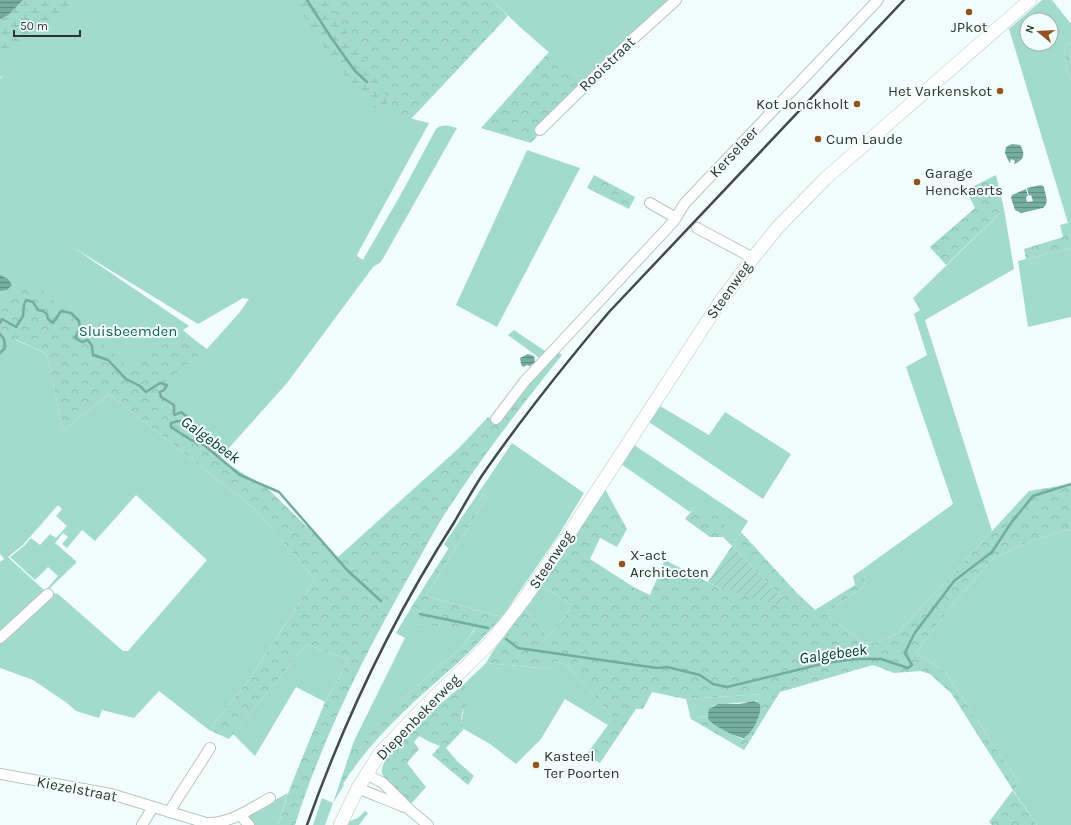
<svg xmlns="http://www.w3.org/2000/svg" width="1071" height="825" viewBox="0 0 1071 825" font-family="Karla,sans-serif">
  <defs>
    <pattern id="forest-crowns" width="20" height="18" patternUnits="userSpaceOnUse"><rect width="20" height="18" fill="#a2dbcb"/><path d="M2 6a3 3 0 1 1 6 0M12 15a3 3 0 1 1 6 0" fill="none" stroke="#8cbcaf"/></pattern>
    <pattern id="wetland-marsh" width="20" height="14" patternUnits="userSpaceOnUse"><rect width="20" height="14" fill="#a2dbcb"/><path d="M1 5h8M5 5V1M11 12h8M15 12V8" fill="none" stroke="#8cbcaf"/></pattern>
    <pattern id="garden-furrows" width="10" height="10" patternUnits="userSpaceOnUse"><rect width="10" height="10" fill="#a2dbcb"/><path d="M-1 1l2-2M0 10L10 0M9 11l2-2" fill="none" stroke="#8cbcaf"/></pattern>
    <pattern id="water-rules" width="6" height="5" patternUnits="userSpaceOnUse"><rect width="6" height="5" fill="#74ac9d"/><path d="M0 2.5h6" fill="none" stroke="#608d81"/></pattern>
  </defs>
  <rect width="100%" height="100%" fill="#f2fefb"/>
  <!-- green -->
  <path fill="#a2dbcb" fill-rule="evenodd" d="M0,0h297l80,110 52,13 -70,128 -2,5 6,4 2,-4 35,-60 36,-67c7,-6 13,-3 21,-1l-76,134 -8,5 -86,116 -68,76 -30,-29 -18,-22 -12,-21 4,-3 -163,-58v-248l4,-3 -4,2zM74,248l124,76 45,-26 6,1 -9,13 -34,38 -23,-20 6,-4z
    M492,0h177l-85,83 -64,-56z
    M1042,0h10l19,24v19l-7,4 3,24 4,8v143l-3,1 -59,-194zM1027,20h24v24h-24z
    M527,150l53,18 -83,159 -41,-22z
    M1004,209l10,60 -89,51 67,211 -95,103 -19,8 -14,1 -39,-29 41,-29 -3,-16 90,-65 -47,-137 21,-12 -13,-41 6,-4 -7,-12z
    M1071,248v69l-43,10 -10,-66z
    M514,330l34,23 -6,7 -34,-25z
    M0,333l47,21 16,77 46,-37 146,115 60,70 -66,101 -40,50 -50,-39 -25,27 -32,-8 -3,8 -23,-7 -9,-8 -34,-23 -33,-12v-27l52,-48 6,1 65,57h5l79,-91 -71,-65 -41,46 -13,-11 -15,18 -5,-4 6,-7 -5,-4 -8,10 21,18v2l-29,28 -1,-1 12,-14 -10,-9 -13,13 -25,-23 14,-11 7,-8 9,7 10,-11 6,4 11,-12 -11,-10 6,-7 -4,-4 -35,40 -15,12 37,34 -45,41v-70l4,-3 -4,-5z
    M660,406l49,29 16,-23 66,42 -28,45 -114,-77z
    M512,443l72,50 -26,43 -56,81 -76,-21 61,-99 -4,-3 -34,55 -5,-5z
    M634,445l114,76 -16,25 -9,-9 3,-4 -32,-25 -4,4 -69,-48z
    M1071,529v296h-34l-24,-35 6,-7 -74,-111 -29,-20 41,-53 36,-40 37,-18z
    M541,585l32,21 -25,31 -23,-28z
    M412,606l8,5 -5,13 60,4 -11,17 -56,49 -46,51 -8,-4 51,-103 -9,-5z
    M307,644l16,7 26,8 -24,43 -29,-15 -41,69 -22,-22z
    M554,661l13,4 45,51 -4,9 -43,-26 -24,40 -25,25 -26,-20 -26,-15c-6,-14 3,-22 3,-35 -1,-3 -2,-7 -3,-10l22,-21 64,6z
    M763,694l-6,7 -42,4c-4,2 -7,6 -7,12l-9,-1 -3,6 -5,-3 -5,-20z
    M288,793l-10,32h-24l-5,-6 2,-6z
    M322,798l11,5 -8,22h-12z
    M365,811l3,2 -9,12h-11l2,-4 8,-3z"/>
  <!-- forest -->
  <path fill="url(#forest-crowns)" d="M307,0h185l16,16 -97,103 -34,-9 -34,-43z
    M1071,43v36l-4,-8 -3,-24z
    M549,52l35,31 -53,60 -50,-15z
    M594,175l41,22 -6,12 -42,-21z
    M996,175l8,34 -58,56 -16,-18 45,-39 -9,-18z
    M1071,222v26l-45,11 -2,-10 39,-12 -3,-12z
    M28,283l11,3 13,13 75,67 58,-33 22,16 -48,38 12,21 18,22 30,29 48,29 71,69 121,-109 29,-31 8,5 61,-71 5,4c-42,52 -82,105 -118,160 -12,19 -22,39 -33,58 -46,80 -88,164 -116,252h-17l12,-37 35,-86 24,-43 -26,-8 -16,-7 -78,95 -20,-9 40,-50 66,-101 -60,-70 -146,-115 -46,37 -16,-77 -30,-14 -17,11v-54z
    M1071,484v45l-41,12 -37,18 -36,40 -41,53 29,20 74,111 -6,8 24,34h-45l-3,-3 24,-32 -62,-97 -21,-19 -9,-3 -27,2 -21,-8 -93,27 -36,58 -48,-28 3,-6 9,1 4,6 30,16 5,-3 10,-35 5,-7 -76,5 -34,-7 -9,17h-7l-36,54 -14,-8 22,-30 4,-9 -45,-51 -13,-4 -4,8 -64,-6 7,-12 32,-42 23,28 25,-31 -32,-21 64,-96 22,40 -10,18 -17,-9 -10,21 45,29 15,7 15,-35 54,28 67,14 -54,-56 9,-14 55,60 19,18 40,-25 -2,-9 10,-7 3,16 -41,29 39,29 14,-1 19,-8 132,-143z
    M483,494l4,3 -61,99 76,21c-16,18 -32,35 -49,50 -41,36 -82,72 -110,117l1,1 -11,18 21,-62 8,3 46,-50 56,-49 11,-16 -61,-5 6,-13 -8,-5z
    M694,508c15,4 32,7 32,25l-3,4h-13l-25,-18z
    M464,684l3,9 6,7c-12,9 -14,15 -9,29l-18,19 11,13 17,15 -6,9 -36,-30 8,-9 -10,-4 -11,-6 -5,6 5,7 -12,14 19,24 -15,17c-8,-7 -26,-22 -29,-31 -5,-20 67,-76 82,-89z"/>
  <!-- wetland -->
  <path fill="url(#wetland-marsh)" d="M23,0h49l-7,10 -65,48v-39h2z
    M294,0h33l58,94 4,14 -2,5 -10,-3 -43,-47z"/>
  <!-- garden -->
  <path fill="url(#garden-furrows)" d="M732,546l54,56 -4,4 -63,-18 -11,-6z"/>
  <!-- water -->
  <path fill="url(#water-rules)" d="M0,0h23l-15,15 -8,4z
    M1012,144l8,1c6,9 4,15 -6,19l1,-3 -4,-2 -1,4 -1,-1 -4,-9 1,-6z
    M1041,185l3,2c1,7 6,16 -1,21l-22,5 -6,-3 -4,-12 1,-3 14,-6 2,7 -2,1 1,5 6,-1 -2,-6 -2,1 -2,-8z
    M0,275l8,4 4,6 -5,5 -7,1z
    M528,354l6,2 1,6 -5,4 -3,-1 -4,2 -2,-3 -1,-6z
    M754,701l6,3c2,11 -7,28 -16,34 -6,0 -30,-12 -34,-17 -3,-3 -2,-8 -1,-12l9,-5h21z"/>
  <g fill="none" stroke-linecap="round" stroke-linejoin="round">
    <!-- stream -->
    <path stroke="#74ac9d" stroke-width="2.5" d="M307,0l23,36 25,35 12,11
      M0,323l2,-4 14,8 7,-11 1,-11 2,-5 7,2 5,8 5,1 4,3 1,5 5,4 8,-12 10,2 8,8 1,7 -5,10 7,4 6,-2 4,6 1,9 15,5 18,19 14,7 6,6 14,-9 7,2 -3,5 -4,2 1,5 13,8v9l1,1 6,-3 6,5 -1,4h-8l-7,2v4l20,13 13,5 36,30 39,17 68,78 34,31
      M0,334l4,5 1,9 -5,5
      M420,614l68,14
      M506,639l12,9 139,20 10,-1 33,8 13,9 14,3 99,-24 29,-4h26l27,9 4,-3 -7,-12 9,-19 40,-53 38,-29 19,-29 22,-27 38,-12"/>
    <!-- street casing -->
    <g stroke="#b7c5c1" stroke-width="12">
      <path id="street" d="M540,130l93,-91 43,-39
        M650,203l26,15
        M697,228l56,30
        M496,419l29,-38 148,-159 12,-19 193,-203
        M0,638l48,-44
        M0,774l111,20 95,29c24,1 44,-14 64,-25
        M366,774l17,9 27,27 18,15
        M358,788c15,7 31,12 46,19
        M169,812l41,-64
        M240,815l9,10
        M142,825l11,-18"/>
    </g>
    <!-- secondary casing -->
    <g stroke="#b7c5c1" stroke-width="14">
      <path id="secondary" d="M340,825l18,-37 22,-35 43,-45 60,-58 12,-13 30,-39 40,-58 155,-238 33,-44 25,-31 48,-49 204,-178"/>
    </g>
    <!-- street -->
    <use href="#street" stroke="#fff" stroke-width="10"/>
    <!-- secondary -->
    <use href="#secondary" stroke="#fff" stroke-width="13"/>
    <!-- rail -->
    <path stroke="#444a49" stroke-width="2.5" d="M307,825c38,-107 87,-209 148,-304 9,-16 18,-32 28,-47 39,-56 82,-110 126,-162l295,-312"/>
  </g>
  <!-- markers -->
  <g fill="#93521e" stroke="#f2fefb" stroke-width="1.5">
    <circle cx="969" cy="12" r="4"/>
    <circle cx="1000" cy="91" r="4"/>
    <circle cx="857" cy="104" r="4"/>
    <circle cx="818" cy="139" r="4"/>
    <circle cx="917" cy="182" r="4"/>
    <circle cx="622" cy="564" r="4"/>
    <circle cx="536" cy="765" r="4"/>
  </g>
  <g text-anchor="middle" stroke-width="4" stroke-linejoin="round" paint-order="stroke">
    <!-- poi labels -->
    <g font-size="15" fill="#2e3332" stroke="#f2fefb" text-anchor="start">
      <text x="969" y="32" text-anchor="middle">JPkot</text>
      <text x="992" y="96" text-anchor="end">Het Varkenskot</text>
      <text x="849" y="109" text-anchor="end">Kot Jonckholt</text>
      <text x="826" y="144">Cum Laude</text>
      <text x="925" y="178">Garage<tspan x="925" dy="17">Henckaerts</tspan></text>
      <text x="630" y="560">X-act<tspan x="630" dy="17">Architecten</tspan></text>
      <text x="544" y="761">Kasteel<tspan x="544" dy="17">Ter Poorten</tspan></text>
    </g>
    <!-- street labels -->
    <g font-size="15" fill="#2e3332" stroke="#f2fefb">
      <text transform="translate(607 64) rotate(-44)" y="5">Rooistraat</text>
      <text transform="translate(734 152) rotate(-47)" y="5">Kerselaer</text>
      <text transform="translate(729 290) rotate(-55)" y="5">Steenweg</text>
      <text transform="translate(551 560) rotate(-56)" y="5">Steenweg</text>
      <text transform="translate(418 717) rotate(-46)" y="5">Diepenbekerweg</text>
      <text transform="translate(77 789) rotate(11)" y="5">Kiezelstraat</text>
    </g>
    <!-- park labels -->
    <g font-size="15" fill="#156152" stroke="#f2fefb">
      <text x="128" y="336">Sluisbeemden</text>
    </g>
    <!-- water labels -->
    <g font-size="16" font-style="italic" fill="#00362c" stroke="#f2fefb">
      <text transform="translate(211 439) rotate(36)" y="6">Galgebeek</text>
      <text transform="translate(833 653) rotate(-8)" y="6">Galgebeek</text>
    </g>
  </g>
  <!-- north arrow -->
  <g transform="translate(1039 32) rotate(288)"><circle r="19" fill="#f2fefb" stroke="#a4adab"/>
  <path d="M0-3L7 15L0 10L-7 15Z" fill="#93521e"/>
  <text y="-6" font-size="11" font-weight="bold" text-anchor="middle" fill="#2e3332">N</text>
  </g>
  <!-- scale -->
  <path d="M14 30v6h66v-6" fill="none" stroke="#2e3332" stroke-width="2"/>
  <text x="20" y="30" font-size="12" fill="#2e3332" stroke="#f2fefb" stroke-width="3" paint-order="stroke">50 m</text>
</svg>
